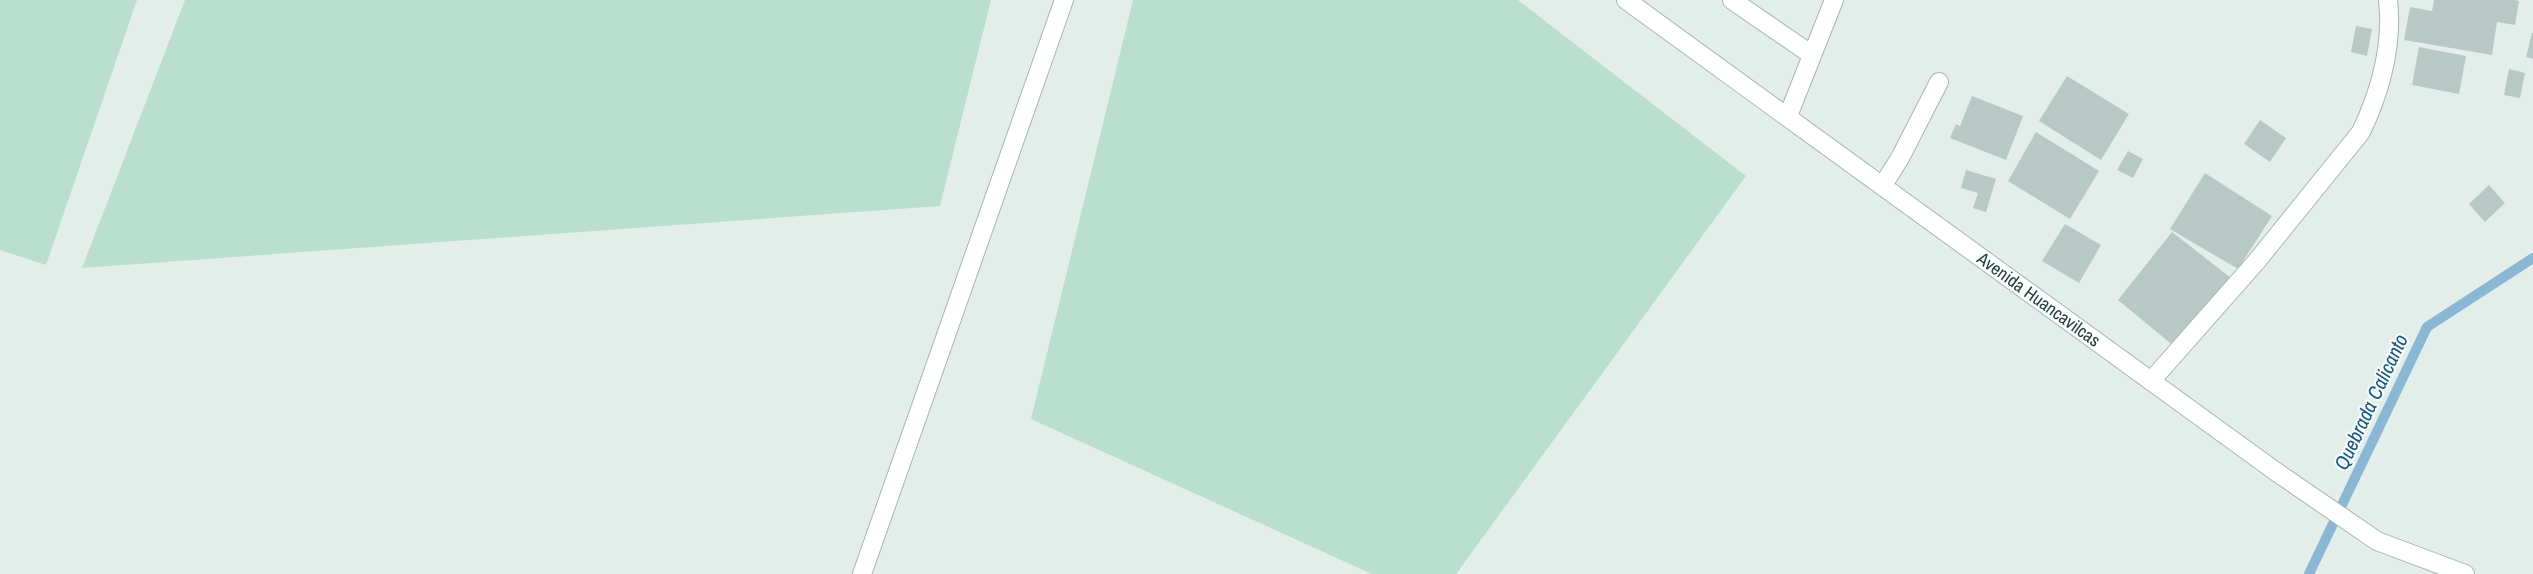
<svg xmlns="http://www.w3.org/2000/svg" width="2533" height="574" viewBox="0 0 2533 574" font-family="'Archivo Narrow',sans-serif">
  <rect width="100%" height="100%" fill="#e3eeeb"/>
  <!-- green -->
  <path fill="#bbdfce" d="M0,0h137l-91,265 -46,-15z
    M185,0h806l-51,206 -858,62z
    M1133,0h385l228,176 -290,398h-84l-341,-155z"/>
  <g fill="none" stroke-linecap="round" stroke-linejoin="round">
    <!-- stream -->
    <path stroke="#89b7d4" stroke-width="10" d="M2309,574l118,-247 106,-69"/>
  </g>
  <!-- building -->
  <path fill="#b8c9c5" d="M2434,0h80l5,1 -4,24 -18,-3 -5,33 -88,-15 6,-33 22,4z
    M2356,26l16,3 -5,27 -16,-4z
    M2532,33h1v26l-7,-2z
    M2419,47l47,9 -7,38 -47,-9z
    M2509,69l16,4 -5,25 -16,-3z
    M2067,76l62,38 -28,46 -62,-39z
    M1972,96l51,20 -17,44 -56,-22 6,-14 4,2z
    M2260,120l26,18 -16,24 -26,-18z
    M2036,132l63,39 -29,48 -62,-38z
    M2128,151l15,8 -10,19 -16,-8z
    M1966,170l30,9 -10,33 -13,-4 5,-15 -17,-5z
    M2205,173l67,43 -34,53 -68,-40z
    M2489,185l16,18 -20,19 -16,-18z
    M2065,224l36,21 -22,38 -37,-22z
    M2172,232l59,46 -56,69 -57,-47z"/>
  <g fill="none" stroke-linecap="round" stroke-linejoin="round">
    <!-- service casing -->
    <g stroke="#a5b6b4" stroke-width="20">
      <path id="service" d="M1732,0l80,55
        M1788,116l46,-116
        M1883,185l17,-27 39,-76"/>
    </g>
    <!-- minor casing -->
    <g stroke="#a5b6b4" stroke-width="20">
      <path id="minor" d="M2151,381l105,-119 105,-130c19,-40 32,-87 27,-132
        M862,574l202,-574"/>
    </g>
    <!-- tertiary casing -->
    <g stroke="#a5b6b4" stroke-width="20">
      <g id="tertiary">
        <path id="s1" d="M1626,0l649,471 102,70 88,33"/>
      </g>
    </g>
    <!-- service -->
    <use href="#service" stroke="#fff" stroke-width="18"/>
    <!-- minor -->
    <use href="#minor" stroke="#fff" stroke-width="18"/>
    <!-- tertiary -->
    <use href="#tertiary" stroke="#fff" stroke-width="18"/>
  </g>
  <g text-anchor="middle" stroke-width="4.5" stroke-linejoin="round" paint-order="stroke">
    <!-- street labels -->
    <g font-size="18" fill="#22403f" stroke="#f4faf8">
      <text dy="6" stroke="none"><textPath href="#s1" startOffset="510">Avenida Huancavilcas</textPath></text>
    </g>
    <!-- water labels -->
    <g font-size="20" font-style="italic" fill="#19557f" stroke="#f4faf8">
      <text transform="translate(2371 402) rotate(-65)" y="7">Quebrada Calicanto</text>
    </g>
  </g>
</svg>
